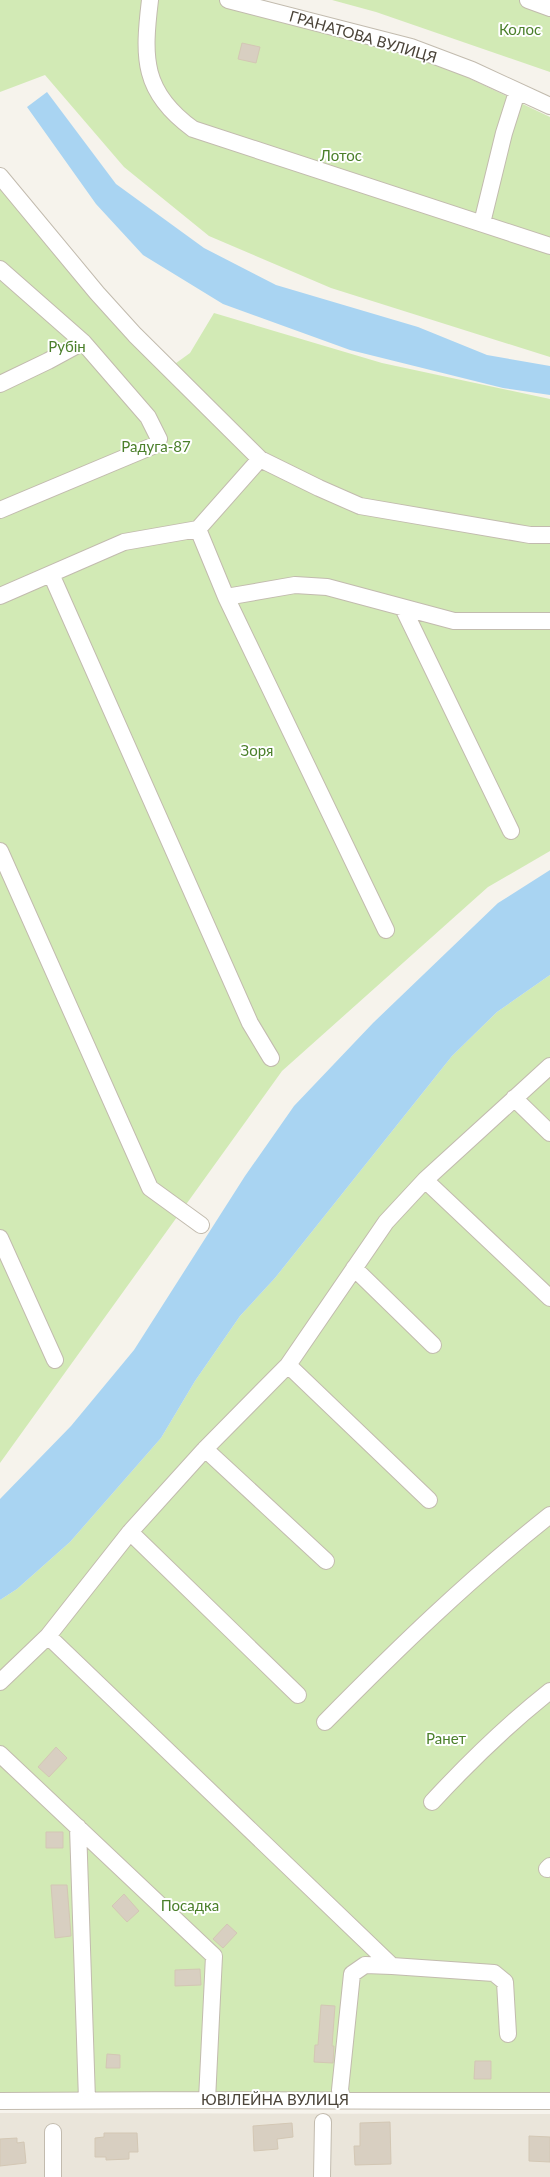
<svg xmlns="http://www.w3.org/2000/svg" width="550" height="2177" viewBox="0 0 550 2177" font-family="Lato,sans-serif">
  <rect width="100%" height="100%" fill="#f6f3ec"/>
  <!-- residential -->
  <path fill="#eae5da" d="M0,2113l550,1v63h-550z"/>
  <!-- garden -->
  <path fill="#d2eab5" d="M0,0h245l140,38 165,79v240l-219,-69 -122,-52 -85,-69 -79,-92 -45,17z
    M332,0h218v72l-174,-60z
    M0,169l172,197 18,-13 24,-40 168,50 168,36v452l-62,36 -206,184 -282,392z
    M550,975v1118l-550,3v-496l17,-11 53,-47 91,-104 34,-57 45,-65 35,-38 177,-222 45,-44z"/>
  <!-- water -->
  <path fill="#a9d4f2" d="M47,92l69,92 88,64 72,37 142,42 69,28 63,11v29l-47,-7 -153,-38 -127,-46 -80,-49 -47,-51 -69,-97z
    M550,870v105l-53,37 -45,44 -177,222 -35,38 -45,65 -34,57 -91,104 -53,47 -17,11v-101l71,-73 63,-76 111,-174 49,-70 79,-83 125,-120z"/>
  <!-- building -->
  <path fill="#d8cfc1" stroke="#d3c7b4" d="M242,43l18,4 -4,16 -18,-4z
    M56,1747l11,11 -18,19 -11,-10z
    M46,1832h17v16h-17z
    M51,1885h16l4,51 -16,2z
    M124,1894l15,17 -12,11 -15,-16z
    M227,1924l10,9 -14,15 -10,-9z
    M200,1969l1,16 -26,1v-16z
    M321,2005l14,1 -3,40h2l-1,17 -19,-1 1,-17h3z
    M107,2054l13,1v13h-14z
    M475,2061h16v18h-17z
    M390,2122l1,42 -36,1 -1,-19h6v-23z
    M292,2123l1,14 -16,2 1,10 -24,2 -1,-25z
    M104,2133h33l1,19h-9v7l-23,1v-3h-11v-19l9,-1z
    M529,2136l21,1v25l-21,-1z
    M17,2138v5l7,-1 2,21 -26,3v-27z"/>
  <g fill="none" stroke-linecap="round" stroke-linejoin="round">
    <!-- minor casing -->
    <g stroke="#c2bbae" stroke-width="18">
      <path id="minor" d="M150,0c-7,58 -8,92 43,129l357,117
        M228,0l183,47 61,23 78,36
        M528,0l22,8
        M0,176l97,117 38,42 125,124 59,29 41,18 170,29h20
        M482,223l22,-90 13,-41
        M0,269l83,73 65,75 11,22 -4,6 -155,65
        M0,384l48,-23 35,-19
        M198,529l28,68 160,333
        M51,574l199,449 21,35
        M0,596l124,-54 74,-13 62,-70
        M226,597l69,-12 32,2 127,34h96
        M403,608l108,223
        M0,851l150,337 51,37
        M514,1098l36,35
        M425,1180l125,118
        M0,1238l55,122
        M354,1268l79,77
        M288,1365l141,135
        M205,1449l121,112
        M130,1532l168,163
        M48,1636l344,330 102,7 11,9 3,52
        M0,1682l48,-46 82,-104 75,-83 83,-84 98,-143 39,-42 125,-114
        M325,1722c73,-74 143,-142 225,-207
        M0,1754l214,202 -7,144
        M432,1802c37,-40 75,-77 118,-111
        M78,1827l9,273
        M547,1869l3,-3
        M343,2100l-3,-10 12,-116 13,-9 27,1
        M0,2101l207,-1 343,1
        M53,2177v-45
        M322,2177l1,-55"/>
    </g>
    <!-- minor -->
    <use href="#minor" stroke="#fff" stroke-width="16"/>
  </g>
  <g text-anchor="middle" stroke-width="4" stroke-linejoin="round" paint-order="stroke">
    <!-- park labels -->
    <g font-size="15" fill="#4a7f2a" stroke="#fff">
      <text x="520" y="35">Колос</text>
      <text x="341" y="161">Лотос</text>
      <text x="67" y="352">Рубін</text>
      <text x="156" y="452">Радуга-87</text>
      <text x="257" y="756">Зоря</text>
      <text x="446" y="1744">Ранет</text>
      <text x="190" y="1911">Посадка</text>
    </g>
    <!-- street labels -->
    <g font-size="15" fill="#4b4439" stroke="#fff">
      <text transform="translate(363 37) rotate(16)" y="5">ГРАНАТОВА ВУЛИЦЯ</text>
      <text x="275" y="2105">ЮВІЛЕЙНА ВУЛИЦЯ</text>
    </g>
  </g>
</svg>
